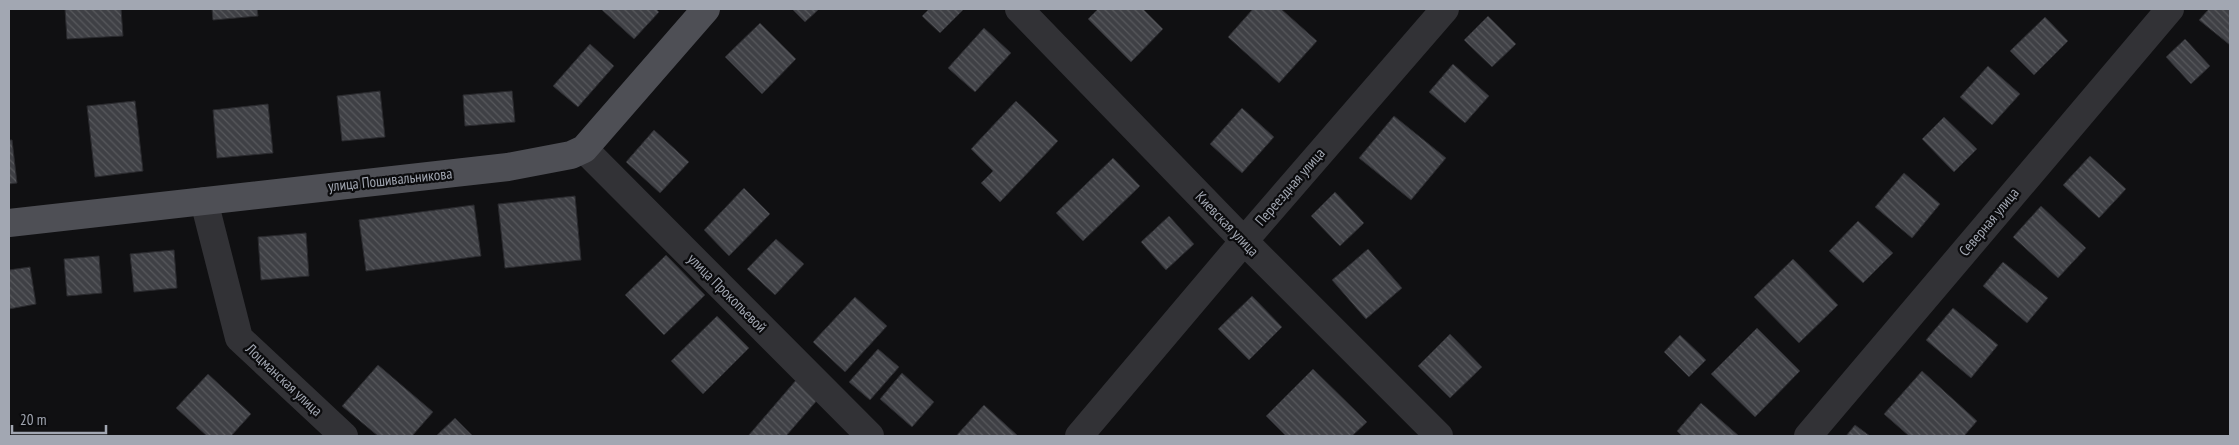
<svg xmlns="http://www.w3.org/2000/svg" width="2239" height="445" viewBox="0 0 2239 445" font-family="'PT Sans Narrow',sans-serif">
  <defs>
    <pattern id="building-back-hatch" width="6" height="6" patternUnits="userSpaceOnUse" patternTransform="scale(1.25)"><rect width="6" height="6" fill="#3f4045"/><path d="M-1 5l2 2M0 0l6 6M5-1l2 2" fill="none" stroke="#58595d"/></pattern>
  </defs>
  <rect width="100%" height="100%" fill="#101012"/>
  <!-- building -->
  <path fill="url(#building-back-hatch)" stroke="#2a2a2e" d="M65,9h56l2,27 -56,3z
    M212,9h45l1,7 -45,4z
    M601,9h55l3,3 -25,27z
    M792,9h27l-14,13z
    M929,9h35l-24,24 -18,-17z
    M1098,9h45l20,20 -32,33 -43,-43z
    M1253,9h28l36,32 -38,42 -51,-46z
    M2209,9h21v36l-31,-25z
    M1488,16l28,28 -24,23 -28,-27z
    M2045,17l23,24 -34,34 -24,-24z
    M760,23l36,36 -34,35 -37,-37z
    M984,28l27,25 -36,39 -27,-24z
    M2185,39l25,27 -19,18 -25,-27z
    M590,44l24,22 -36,41 -25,-21z
    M1453,64l36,32 -24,27 -36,-31z
    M1988,66l32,28 -28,31 -32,-28z
    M380,91l5,46 -43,4 -5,-45z
    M512,91l3,31 -50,4 -2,-31z
    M135,101l8,70 -48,6 -8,-71z
    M1016,101l42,40 -58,61 -19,-19 12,-12 -22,-22z
    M268,104l5,49 -56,5 -4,-48z
    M1242,108l32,29 -32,36 -32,-29z
    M1394,116l52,42 -35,42 -52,-42z
    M1944,117l33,32 -23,23 -32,-33z
    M654,130l35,32 -29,31 -34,-31z
    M9,140h3l5,43 -8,1z
    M2090,156l36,33 -27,29 -36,-33z
    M1113,158l27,28 -57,55 -27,-28z
    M1904,173l36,31 -28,34 -37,-31z
    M744,188l26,26 -41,42 -25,-26z
    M1335,192l29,31 -24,23 -29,-30z
    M575,196l6,64 -76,8 -7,-64z
    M474,205l7,51 -115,15 -7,-51z
    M2041,206l45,42 -28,30 -45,-41z
    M1169,216l25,28 -28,26 -25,-28z
    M1858,221l35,32 -30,30 -34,-32z
    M306,233l3,43 -48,4 -3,-43z
    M776,239l28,25 -29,31 -28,-26z
    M1368,249l34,39 -36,31 -34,-39z
    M174,250l3,38 -43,4 -4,-38z
    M666,255l39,40 -41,40 -39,-40z
    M99,256l3,37 -35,3 -3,-37z
    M1793,259l45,46 -39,38 -45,-46z
    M2003,262l45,36 -21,25 -44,-37z
    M30,267l6,37 -27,5v-39z
    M1252,296l30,31 -33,33 -31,-31z
    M855,297l32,29 -42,46 -32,-30z
    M1953,308l45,37 -27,33 -45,-38z
    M717,316l32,32 -46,46 -32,-33z
    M1757,328l43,43 -45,46 -44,-43z
    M1450,334l32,33 -32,31 -32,-32z
    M1680,335l26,25 -17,17 -25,-25z
    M878,349l21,18 -29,33 -21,-18z
    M378,365l55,47 -21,24h-34l-36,-30z
    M1313,369l54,53 -15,14h-66l-20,-20z
    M1922,371l55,50 -13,15h-55l-25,-22z
    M902,373l32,29 -22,25 -32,-28z
    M208,374l43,40 -20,22h-24l-31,-28z
    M797,379l22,19 -33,38h-38z
    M1701,403l38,33h-57l-5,-5z
    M984,405l34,31h-62z
    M455,418l18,18h-37z
    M1855,425l15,11h-24z"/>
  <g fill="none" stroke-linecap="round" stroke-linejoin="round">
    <!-- minor -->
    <path stroke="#323236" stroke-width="28" d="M1019,9l225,232 195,195
      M584,149l286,287
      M204,201l35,137 105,98
      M1079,436l165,-195 201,-232
      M1808,436l362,-427"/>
    <!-- major -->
    <path stroke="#4e4f55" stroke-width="28" d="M9,223l499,-56 63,-12 13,-6 122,-140"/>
  </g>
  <g text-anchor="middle" stroke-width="4.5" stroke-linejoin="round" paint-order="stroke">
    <!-- street labels -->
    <g font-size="15" fill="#a2a7b2" stroke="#0b0b0d">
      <text transform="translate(390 180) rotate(-6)" y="5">улица Пошивальникова</text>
      <text transform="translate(1290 187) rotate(-49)" y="5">Переездная улица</text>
      <text transform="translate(1989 222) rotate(-50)" y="5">Северная улица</text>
      <text transform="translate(1227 224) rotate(46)" y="5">Киевская улица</text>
      <text transform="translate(727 293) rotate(45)" y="5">улица Прокопьевой</text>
      <text transform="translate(284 380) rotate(43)" y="5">Лоцманская улица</text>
    </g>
  </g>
  <!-- border -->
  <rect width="2239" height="445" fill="none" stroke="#a2a7b2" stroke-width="20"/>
  <!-- scale -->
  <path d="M12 425v8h94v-8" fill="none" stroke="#a2a7b2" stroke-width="2.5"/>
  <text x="20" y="425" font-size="15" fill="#a2a7b2" stroke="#0b0b0d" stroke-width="4" paint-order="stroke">20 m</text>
</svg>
